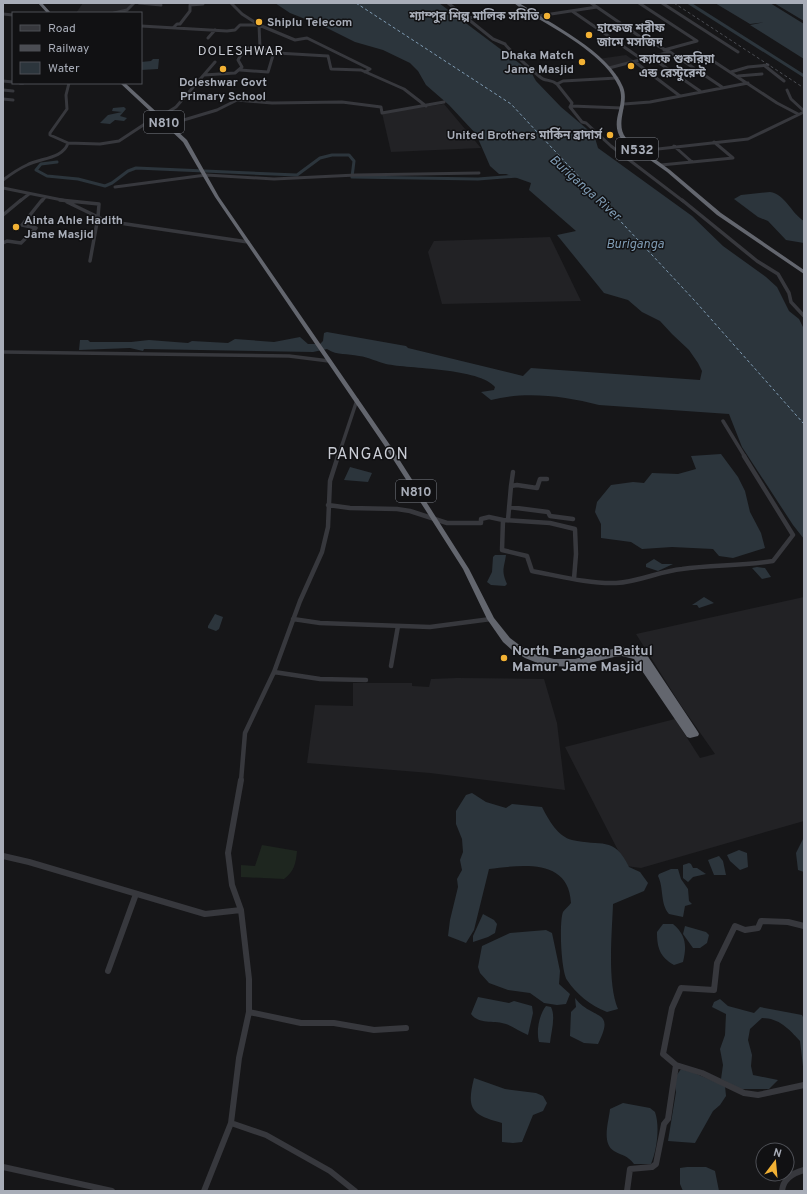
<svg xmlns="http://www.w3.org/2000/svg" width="807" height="1194" viewBox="0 0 807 1194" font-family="Overpass,'Noto Sans Bengali',sans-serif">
  <rect width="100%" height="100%" fill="#161618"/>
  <!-- built -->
  <path fill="#222225" d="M83,3h49l-7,8 -6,2h-43z
    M626,55l10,7 -27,6 -11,-9z
    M444,104l37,44 -90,4 -9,-39z
    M550,237l31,64 -139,3 -14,-52 6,-11z
    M804,597v224l-163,47 -15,-2 -61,-119 110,-28 25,39 15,-4 -35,-50 -44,-70z
    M457,678l87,1 13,44 8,67 -135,-17 -123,-10 8,-58 38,1v-23h59v3l17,1 2,-8z"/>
  <!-- green -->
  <path fill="#1e261f" d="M262,845l35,6c-1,12 -3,21 -13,28l-43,-2v-12l14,1z"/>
  <!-- water -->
  <path fill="#2c353c" d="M275,3h164l92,69 5,9 25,26 26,22 8,9 3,10 94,68 31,30 43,31 11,10 12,24 10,8 5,10v210l-11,-14 -51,-78 -13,-33 -130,-9c-35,-9 -73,-14 -108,-5l-10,-8 13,-2 1,-3c-15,-19 -86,-18 -109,-23 -9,-2 -17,-7 -27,-8 -12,-3 -21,0 -32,-7l-14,3 -169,-3 -1,2 -13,-3 -51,2 1,-10h8l2,2h41l18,-2 39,3 4,-2 36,2 7,-4 39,3 26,-5 8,7h12l3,-3 1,-8 3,-1 79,14 2,2 115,28 8,-8 169,12 2,-9 -4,-8 -9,-13 -17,-16 -12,-13 -18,-9 -14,-12 -24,-7 -47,-58 19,-4 -47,-41 2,-7 -25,-9h-7l-9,-8 -14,-32 -27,-29 -23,-20 -8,-14 -8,-8 -27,-13 -28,-8 -32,-16 -33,-13z
    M715,3h55l34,21v35l-54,-34 15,-3 -15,2z
    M774,3h30v18z
    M153,59h6l-1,10 -17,1v-8l10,-1z
    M124,107l2,2 -6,7 7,2 -3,3 -9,-1 -5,4 -10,-1 8,-8 14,-3 -10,-1 1,-3z
    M770,192c15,2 21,21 34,29v22l-18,-3 -18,-19 -10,-4 -24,-18 7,-4z
    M721,454l17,23 7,14 5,21 11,21 4,15 -32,10 -14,-2 -6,-7 -41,-2 -30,2 -11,-7 -30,-4v-14l-6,-12 2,-10 14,-17 22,-3 11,1 8,-10 26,1 18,-5 -5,-13z
    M350,467l22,6 -4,9 -24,-2z
    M495,555h11c-2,14 -5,15 1,29l-2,2 -14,-1 -4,-3 5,-10 1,-15z
    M654,559l8,5h11l-15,7 -12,-4v-3z
    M757,567l8,1 6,9 -9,2 -10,-11z
    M704,597l10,6 -15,5 -2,-3h-5z
    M215,614l8,3 -4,12 -3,2 -8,-3v-2z
    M472,793l14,9 20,6 6,-4 30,3c6,12 16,30 30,33 29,7 42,-5 57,27l11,5 8,11 -4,8 -31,13c-1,29 -6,79 5,105l-11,3c-17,-7 -30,-17 -40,-32 -6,-9 -8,-58 -4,-68 2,-3 6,-6 8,-9 -2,-45 -49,-38 -82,-34l-15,61 -8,13 -18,-7 2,-16 8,-33 -1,-8 5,-9 -2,-10 3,-8 -1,-13 -6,-15v-13l10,-16z
    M804,837v35l-6,-2 -2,-17z
    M739,850l8,3 1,14 -8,3 -10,-9 -3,-6z
    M719,856l4,5 3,14h-12l-6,-15z
    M689,863l2,1 2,4h4l9,6 -13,3 -5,5 -5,-4v-13z
    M671,869h7l3,10 7,10 1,12 3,3 -7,2 -2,11 -14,-3c-9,-10 -5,-26 -11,-38l1,-2z
    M483,914l11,6 3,4 -2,9 -7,4 -15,5v-6z
    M663,924h10c13,11 14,22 10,38l-9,3c-14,-8 -17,-17 -17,-33z
    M685,926l21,6 3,3 -2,8 -7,5h-7l-10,-14z
    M546,930l6,3 8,38 -1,13 11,10 -4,10 -9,1 -13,-2 -14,-10 -22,-3 -19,-7 -9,-10 -2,-6 4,-21 28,-13z
    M478,997l31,6 5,-2 18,5 1,7 -5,22c-8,-3 -14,-8 -22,-11 -11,-4 -27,1 -35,-10z
    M575,998c18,23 41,10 23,46l-14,-1 -14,-7 1,-24 5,-5z
    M720,999l8,7 26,7 6,-6 42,8 2,4v56l-4,-34c-11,-12 -21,-23 -38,-23l-12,11 -2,11 4,15 -1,11 2,9 25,5 -9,9h-29l-19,-10 2,-14 -3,-16 5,-14 1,-21 -14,-7 2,-5z
    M546,1006l5,1c5,10 0,25 -1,36l-11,-1c-3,-11 0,-27 7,-36z
    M681,1069l11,3 33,14 1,10 -6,9 -7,6 -18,32 -27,-2 8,-49 -2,-13z
    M474,1078l31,11 31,4 7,3 4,7 -4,8 -10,4 -11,27 -9,1 -11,-1v-19c-30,-8 -36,-13 -28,-45z
    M623,1103l27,5 5,4c5,14 2,38 -4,52h-17c-7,-9 -11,-8 -20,-13 -13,-8 -5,-30 -4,-42z
    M687,1167h19l9,4 4,20h-36l-3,-7v-16z"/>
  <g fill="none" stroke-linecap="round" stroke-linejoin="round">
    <!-- canal -->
    <path stroke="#2c353c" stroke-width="3" d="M689,3l115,73
      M57,162l-16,2 -5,6 11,6 31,3 27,7 7,-3 16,-12 8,-3 161,7 23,-17 12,-3h17l5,6 -2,16 126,2 40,-3"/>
    <!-- ferry -->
    <path stroke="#7f9bb3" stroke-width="1" stroke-dasharray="3 2.5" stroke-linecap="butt" d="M356,3l155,101 184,197 109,123"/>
    <!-- minor-far3 -->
    <path stroke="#37383d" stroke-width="3" d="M139,3l22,2
      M448,3l45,36 12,5c1,3 34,33 38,35 5,2 9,1 14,5l6,-3 54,-3
      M591,3l51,35 28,14 52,35
      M639,3l58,38 -33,9
      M662,3l76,49
      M572,11l71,49
      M114,13l13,-3 7,-7
      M3,14l10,1
      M538,16l59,-9
      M467,18l61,-7
      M259,25l36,15 12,-2 63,31 -5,3
      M141,26l86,5 8,-1 5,-5h19
      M173,28l4,-4h3l10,-13v-6l13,-1
      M208,38l7,-8
      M260,48l-1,2h11v2l7,1 51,3 3,13 30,1 43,19 22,17
      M698,51l79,52 21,11
      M652,58l48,33
      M635,62l45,34
      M765,66l19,15
      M609,68l61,-16
      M240,70l28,2 6,-20
      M731,72l17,-5 20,-2
      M204,75l31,-2 7,-6 -4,-7 7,-12h15l-1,-23 -17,-11 -11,-11
      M738,76l24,-2
      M3,81l10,1
      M20,83h3
      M557,84l15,19 -2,4 12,15 4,1 25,23 72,55
      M3,90l10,1
      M787,90l4,9 13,12
      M3,99l10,1
      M624,104l26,-2 98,-19
      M571,106l51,2
      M156,115l12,-3 8,-5 39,-45
      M167,125l50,-15 20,-10 35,3 70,-1 39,5 1,6 62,-11
      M68,143l32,1 19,-3 38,-25
      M674,146l18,16
      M640,151l108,-12 56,-27
      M661,165l72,-7 -19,-16
      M3,180c8,-6 15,-11 24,-15 13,-7 36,-6 41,-22l-18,-8v-2l17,-24 -1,-14 3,-12
      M115,187l91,-12 68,4 82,-4 123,-2
      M3,188l64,13
      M20,201l9,-7
      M42,201l3,-4"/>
    <!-- minor-far2 -->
    <path stroke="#37383d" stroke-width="3.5" d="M60,200l39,4 -1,13 8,4 142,21
      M682,200l75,61 21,13 11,19 2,9 13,14
      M67,202l31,15 -8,44
      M3,215l18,-15
      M3,243l4,-2 14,2 15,-15 -14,-3 20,-25
      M3,352l286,4 40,5
      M723,421l22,36
      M338,457l19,-57"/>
    <!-- minor-far1 -->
    <path stroke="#37383d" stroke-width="4.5" d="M511,486l2,-14
      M328,505l22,3 47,1 13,2 37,12h34v-4l8,-2 14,3 -1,30 25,6 5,15c27,5 57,13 84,12 23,-1 44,-12 66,-14 30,-4 61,-3 91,-8l20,-26 -49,-79
      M509,507l39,5 2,4 23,3
      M503,520l47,3 25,6 1,25 -2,25
      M508,520l3,-34 6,-1 20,3 3,-9h7
      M293,619l27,4 110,4 61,-8
      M391,666l7,-40
      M274,672l46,7 46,1
      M241,781l4,-48 29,-61 26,-71 22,-49 6,-25 2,-46 8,-25"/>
    <!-- minor -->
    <path stroke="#37383d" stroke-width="6" d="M3,856l26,6 176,52 36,-4
      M108,971l28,-77
      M249,1012l52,11h33l40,7 32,-2
      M676,1065l26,8 42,20 14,2 46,-10
      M231,1123l35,12 64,36 25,20
      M3,1167l109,24
      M204,1191l27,-68 8,-65 10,-46v-33l-8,-69 -9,-25 -4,-32 13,-73
      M627,1191l3,-22 22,-2 4,-3 8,-40 4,-5 8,-54 -13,-11 9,-46 9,-20 33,2 3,-27 18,-37 10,4 13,-2 3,-7 27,1 16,4
      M782,1191c1,-12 11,-18 22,-21"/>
    <!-- highway -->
    <path fill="#63666e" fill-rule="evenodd" d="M38,3h4l9,10h-4z
      M514,3h5c31,20 90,49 104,84 7,17 -9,36 3,51l44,32 51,43 83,57v4l-87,-59 -50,-43 -45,-32c-14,-19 5,-34 -3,-53 -13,-30 -55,-53 -82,-69 -8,-5 -16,-9 -23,-15z
      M120,83h5l62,57 32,57 171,248 79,124 25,49 16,20 20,15 24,6h21l45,-12 14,1 13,7 51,77 1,2 -1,2 -8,2 -3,-1 -53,-78 -12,-3 -8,1 -41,10 -20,-1 -13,-2 -15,-6 -13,-8 -9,-8 -16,-23 -24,-50 -79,-124 -169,-248 -32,-55z"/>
    <!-- rail -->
    <path stroke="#4a4c52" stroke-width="1" stroke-dasharray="3 2.5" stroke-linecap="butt" d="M674,3l130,85"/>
  </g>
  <!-- markers -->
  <g fill="#f2b134" stroke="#111113" stroke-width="1.5">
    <circle cx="547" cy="16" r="4"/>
    <circle cx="259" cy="22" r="4"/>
    <circle cx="589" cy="35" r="4"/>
    <circle cx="582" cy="62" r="4"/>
    <circle cx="631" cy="66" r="4"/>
    <circle cx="223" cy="69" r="4"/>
    <circle cx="610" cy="135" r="4"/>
    <circle cx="16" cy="227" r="4"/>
    <circle cx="504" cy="658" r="4"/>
  </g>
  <g text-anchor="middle" stroke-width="3" stroke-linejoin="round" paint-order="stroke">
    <!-- far-poi labels -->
    <g font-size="12" font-weight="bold" fill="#a8adb8" stroke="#111113" text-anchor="start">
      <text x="539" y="20" text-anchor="end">শ্যাম্পুর শিল্প মালিক সমিতি</text>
      <text x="267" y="26">Shiplu Telecom</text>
      <text x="597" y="32">হাফেজ শরীফ<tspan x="597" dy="14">জামে মসজিদ</tspan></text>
      <text x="574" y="59" text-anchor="end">Dhaka Match<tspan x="574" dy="14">Jame Masjid</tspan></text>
      <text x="639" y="63">ক্যাফে শুকরিয়া<tspan x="639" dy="14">এন্ড রেস্টুরেন্ট</tspan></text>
      <text x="223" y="86" text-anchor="middle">Doleshwar Govt<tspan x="223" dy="14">Primary School</tspan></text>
      <text x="602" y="139" text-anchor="end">United Brothers মার্কিন ব্রাদার্স</text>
      <text x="24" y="224">Ainta Ahle Hadith<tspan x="24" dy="14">Jame Masjid</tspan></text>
    </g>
    <!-- far-quarter labels -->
    <g font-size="13" letter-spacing="1" fill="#c9ccd4" stroke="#111113">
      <text x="241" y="55">DOLESHWAR</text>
    </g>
    <!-- shield labels -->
    <g fill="#111113" stroke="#7b7e86" stroke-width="1">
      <rect x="144" y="111" width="40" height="22" rx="3"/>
      <rect x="616" y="138" width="42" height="22" rx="3"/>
      <rect x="396" y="480" width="40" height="22" rx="3"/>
    </g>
    <g font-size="13" font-weight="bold" fill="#a8adb8">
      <text x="164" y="127">N810</text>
      <text x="637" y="154">N532</text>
      <text x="416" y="496">N810</text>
    </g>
    <!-- far-water labels -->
    <g font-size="13" font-style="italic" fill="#7f9bb3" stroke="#111113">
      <text transform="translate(586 187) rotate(42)" y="5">Buriganga River</text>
      <text x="635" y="248">Buriganga</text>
    </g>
    <!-- poi labels -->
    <g font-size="14" font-weight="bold" fill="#a8adb8" stroke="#111113" text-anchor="start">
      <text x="512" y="655">North Pangaon Baitul<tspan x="512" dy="16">Mamur Jame Masjid</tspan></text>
    </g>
    <!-- quarter labels -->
    <g font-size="16" letter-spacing="1" fill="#c9ccd4" stroke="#111113">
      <text x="368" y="459">PANGAON</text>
    </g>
  </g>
  <!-- border -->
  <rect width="807" height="1194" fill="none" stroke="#a8adb8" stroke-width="8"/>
  <!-- legend -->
  <rect x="12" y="12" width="130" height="72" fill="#111113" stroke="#4d4f55"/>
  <rect x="20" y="25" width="20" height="6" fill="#37383d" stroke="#4d4f55"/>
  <text x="48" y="32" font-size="12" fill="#a8adb8">Road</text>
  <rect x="20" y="45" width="20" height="6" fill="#4a4c52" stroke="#4d4f55"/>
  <text x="48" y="52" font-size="12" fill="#a8adb8">Railway</text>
  <rect x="20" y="62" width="20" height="12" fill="#2c353c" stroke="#4d4f55"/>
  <text x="48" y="72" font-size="12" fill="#a8adb8">Water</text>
  <!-- north arrow -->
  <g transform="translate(775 1162) rotate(16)"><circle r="19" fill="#111113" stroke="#4d4f55"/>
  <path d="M0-3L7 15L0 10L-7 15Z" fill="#f2b134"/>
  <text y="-6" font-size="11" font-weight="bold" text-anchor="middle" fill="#a8adb8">N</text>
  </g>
</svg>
